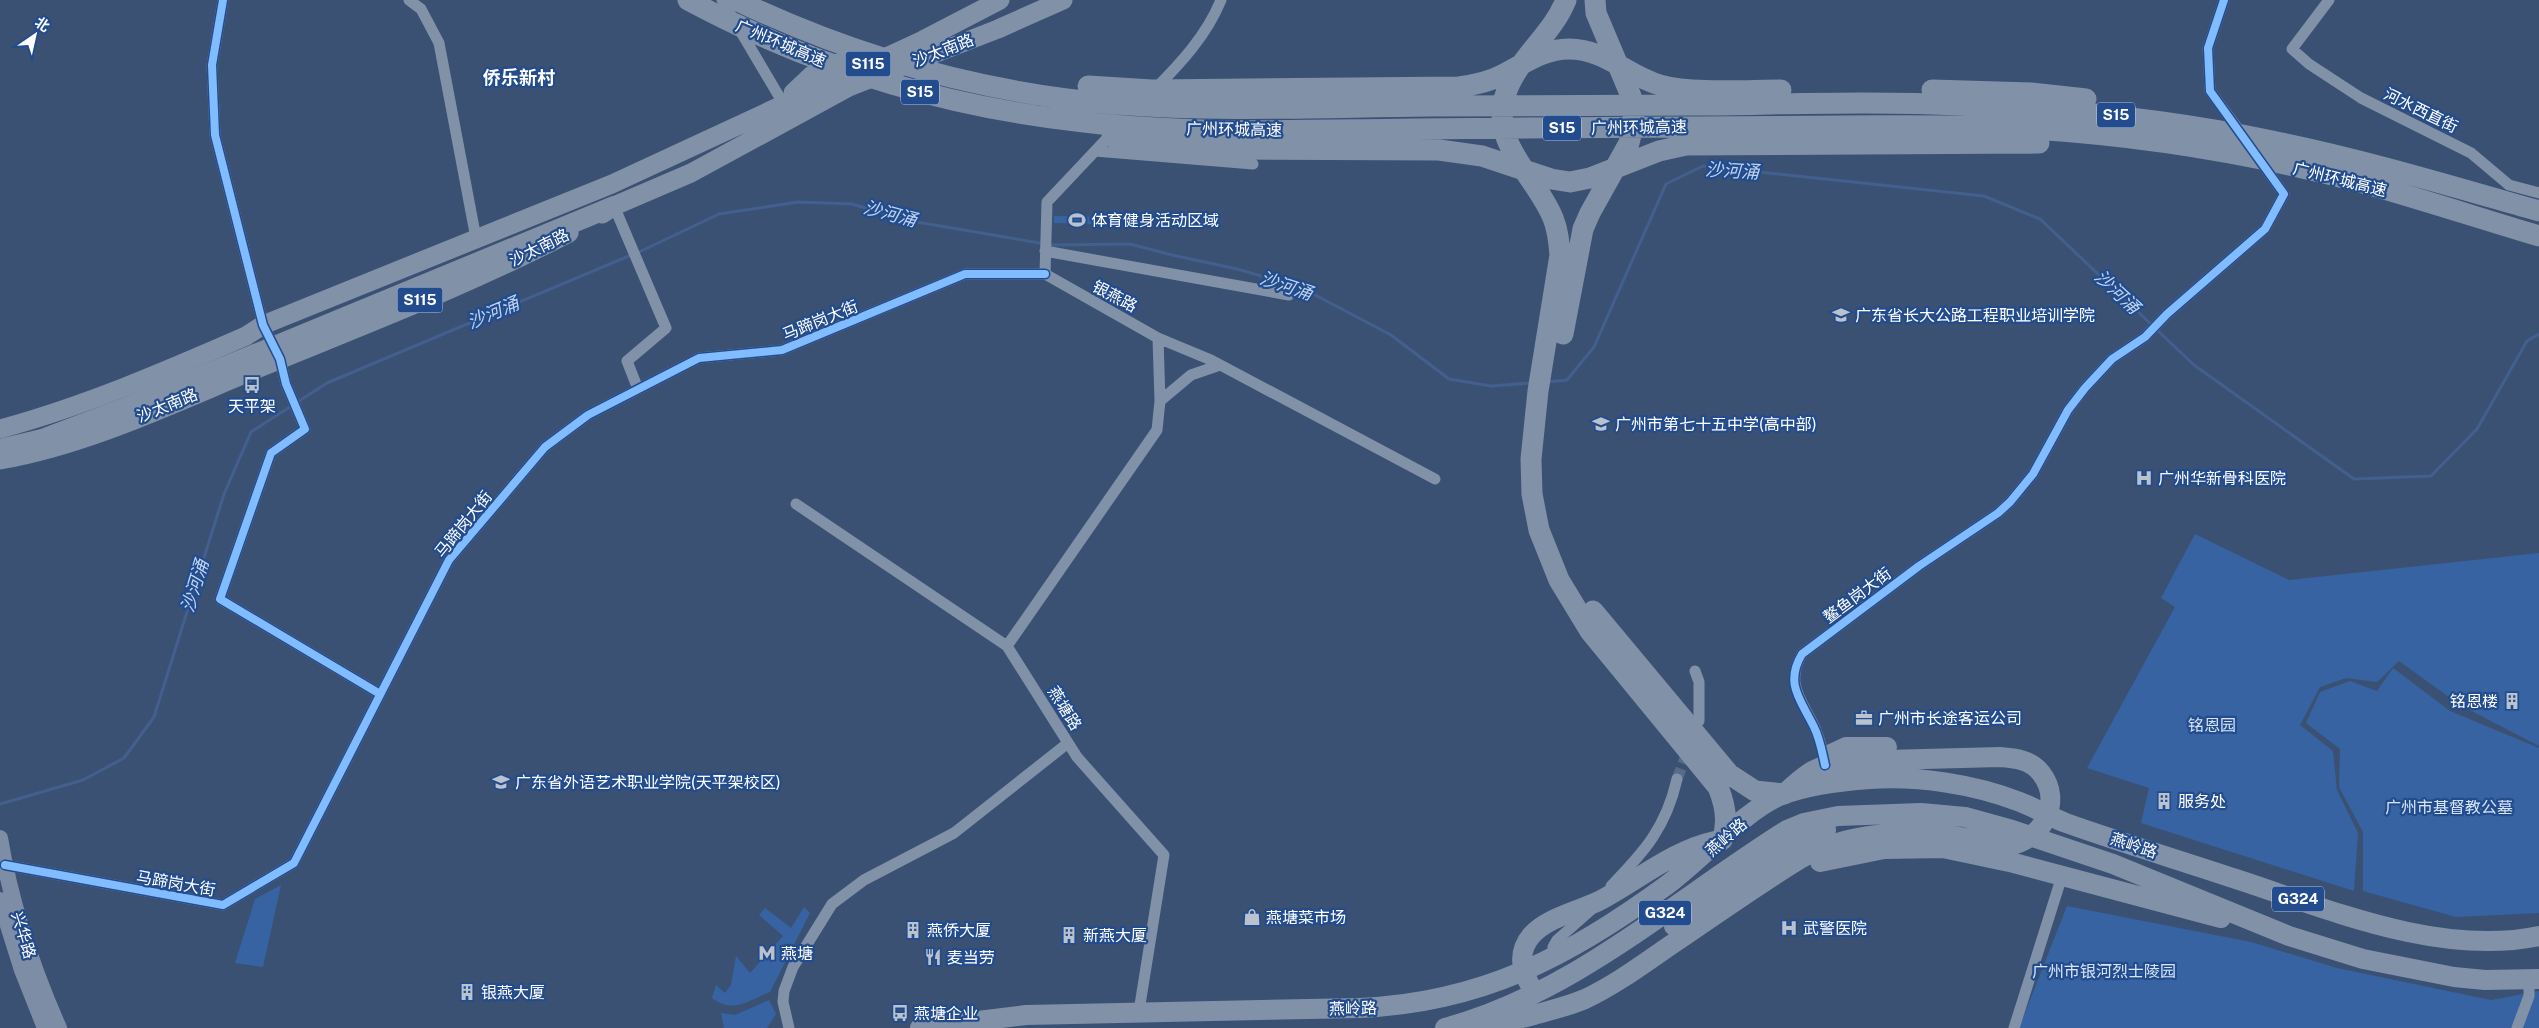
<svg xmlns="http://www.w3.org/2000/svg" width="2539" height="1028" viewBox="0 0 2539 1028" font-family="'Public Sans','Noto Sans SC',sans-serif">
  <rect width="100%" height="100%" fill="#3a5174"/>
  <!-- green -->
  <path fill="#3763a3" d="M1054,216l46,1 -1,7 -45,-1z
    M2195,534l94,46 250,-27v193l-79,-41 -61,-44 -22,21 -31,-4 -26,9 -20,38 33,26 4,39 21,43 -4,58 -213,-68 8,-35 -62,-20 88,-161 -14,-9z
    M2393,668l57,43 89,37v165l-83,4 -93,-26v-59l-24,-45 1,-38 -34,-26 14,-31 30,-11 27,10z
    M281,885l-18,82 -28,-4 20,-64z
    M2067,906l184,36 86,26 154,32 48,-9v37h-520z
    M804,907l6,6 -40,79c-22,9 -37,22 -58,6l4,-13 9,8 6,-8 5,-29 14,17 33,-37 -24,-21 6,-7 26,20z
    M769,1000l7,14 -9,14h-43l-3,-15 14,2z"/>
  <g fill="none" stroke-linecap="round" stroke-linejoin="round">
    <!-- stream -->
    <path stroke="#425f8d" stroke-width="3" d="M637,253l82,-39 79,-12 54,2 59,17 140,24 79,-1 42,11 65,14 63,18 91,48 58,44 42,7 40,-3
      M1547,382l20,-2 27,-33 72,-163 37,-18 281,30 56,23 154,146 160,114 77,-3 46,-47 50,-88 12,-7
      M0,804l83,-24 41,-22 30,-41 70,-223 27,-62 76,-49 304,-128"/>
    <!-- minor-tunnel -->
    <path stroke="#586b89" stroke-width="11" stroke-dasharray="11 5.5" stroke-linecap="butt" d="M1677,779l12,-31"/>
    <!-- minor -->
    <path stroke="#8192a8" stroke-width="11" d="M223,0l-11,65 3,70 48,190 17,34 6,25 19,45 -34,24 -51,146 160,95
      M409,0l12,9 18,34 36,190
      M722,0l61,103
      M2224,0l-16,48 2,43 31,42
      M2329,0l-37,49 17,15 52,34 110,55 38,32 30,8
      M1154,90c26,-26 53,-55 67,-90
      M1095,151l158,13
      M614,206l52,122 -39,33 11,28
      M1045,251l244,44
      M1158,338l53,22 224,119
      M1160,401l31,-26 29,-10
      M796,504l211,142 70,111 87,98 -25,156
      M1007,646l150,-216 3,-29 -2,-63 -113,-64 2,-72 66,-70
      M1695,671l4,11v39
      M1825,763c-3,-13 -5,-25 -11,-37 -13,-27 -29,-43 -12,-72l117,-88 79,-53 12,-11 23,-28 35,-64 17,-22 27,-29 33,-22 22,-23 98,-85 19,-35 -25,-35
      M5,865l218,40 71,-42 155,-303 96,-113 43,-32 111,-57 83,-8 183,-76h80
      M1611,886c33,-34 55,-58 66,-107
      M1553,958v-11l4,-7 34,-30
      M789,1028l-6,-26 1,-11 9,-24 39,-63 32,-24 90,-47 114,-90
      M2014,1028l48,-152
      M2517,1028l12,-32v-16"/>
    <!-- secondary -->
    <path stroke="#7d8da5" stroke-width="16" d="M0,838c11,66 32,129 59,190
      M0,900l22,70 23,58"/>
    <!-- primary -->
    <path stroke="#8191a7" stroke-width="19" d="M793,93l19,-18 31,-14
      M602,214l12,-8 77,-33 158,-86 149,-58 65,-29
      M0,429c85,-23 166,-58 246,-93l17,-11 349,-141 311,-144 77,-40
      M0,460c91,-16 178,-59 264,-94 102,-42 207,-82 305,-133"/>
    <!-- trunk -->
    <path stroke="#8191a7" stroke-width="20" d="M0,449l42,-10 87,-33 485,-200
      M1825,765l6,-11 15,-7h41
      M1820,862l64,-13 59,-1 71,15 207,55
      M1674,926l110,-76 42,-20
      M1529,983c-9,-15 -10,-33 2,-47 15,-18 47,-25 68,-35 38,-20 74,-51 116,-60
      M1475,1025c21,0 39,-5 59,-10 17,-5 35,-9 51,-16 28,-13 54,-32 80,-50 45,-30 89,-62 135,-90 46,-27 107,-30 159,-22 16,2 36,11 52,8 32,-6 52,-44 30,-72 -10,-13 -26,-15 -41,-16l-152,4c-33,5 -39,10 -63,32
      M920,1028l106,-13 333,-7c123,-5 211,-52 308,-123 34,-25 79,-76 115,-90 26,-10 60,-14 88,-16 49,-3 104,5 150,23 16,6 30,15 46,21 56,20 113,37 170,56 92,30 204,78 303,57
      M1445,1028c130,-35 230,-128 342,-198l17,-7 34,-7 83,-3 44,4 47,13 101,34 176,72 74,23 91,18 31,3 54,-1"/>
    <!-- motorway -->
    <path stroke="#8191a7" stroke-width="21" d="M688,0c123,66 257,107 396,122 109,13 221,8 331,7 142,-1 284,-3 426,-3 51,0 101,-1 152,1 125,5 252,24 374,57 57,16 115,35 172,52
      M736,0c119,57 247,93 379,104 104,8 209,3 313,2 92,0 184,0 276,-1 86,-1 172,-4 258,0 104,4 207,14 310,36 90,18 179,45 267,70
      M1566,0c-14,35 -48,58 -60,93 -18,49 30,83 47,125 5,12 6,24 7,37l-22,136 -7,68 1,35 7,36 20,50 31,51 128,156c7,17 11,35 4,53
      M1088,86l64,4 307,-3c14,-2 30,-5 43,-12 22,-11 41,-26 67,-26 36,0 59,27 91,36 33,9 86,5 121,5
      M1932,90l99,3 55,6
      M1112,137l71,10 45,2 211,1 43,6 69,23 19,3 20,-4 69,-27 27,-6 353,-2
      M1563,334l20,-105 7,-16 39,-70 5,-21 -3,-26 -35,-83 -1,-13
      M1593,611l136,163 26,17 29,3"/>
    <!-- cycleway casing -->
    <g stroke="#224c8d" stroke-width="11">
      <path id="cycleway" d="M223,0l-11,65 3,70 48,190 17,34 6,25 19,45 -34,24 -51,146 160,95
        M1825,765c-3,-13 -5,-26 -11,-38 -13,-27 -30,-43 -12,-73l117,-88 79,-53 12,-11 23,-28 35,-64 17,-22 27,-29 33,-22 22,-23 98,-85 19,-35 -74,-103 -2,-43 16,-48
        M5,865l218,40 71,-42 155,-303 96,-113 43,-32 111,-57 83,-8 183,-76h80"/>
    </g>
    <!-- cycleway -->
    <use href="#cycleway" stroke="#80bcff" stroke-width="8"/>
  </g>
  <!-- icons -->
  <defs>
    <g id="stadium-bare" transform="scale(1.35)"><path d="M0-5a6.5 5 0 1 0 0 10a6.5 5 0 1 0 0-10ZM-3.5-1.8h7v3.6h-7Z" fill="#bac2ce" stroke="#224c8d" stroke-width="2.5" paint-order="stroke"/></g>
    <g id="university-bare" transform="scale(1.35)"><path d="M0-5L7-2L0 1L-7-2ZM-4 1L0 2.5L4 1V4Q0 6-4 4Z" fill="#bac2ce" stroke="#224c8d" stroke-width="2.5" paint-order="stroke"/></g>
    <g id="bus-bare" transform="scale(1.35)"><path d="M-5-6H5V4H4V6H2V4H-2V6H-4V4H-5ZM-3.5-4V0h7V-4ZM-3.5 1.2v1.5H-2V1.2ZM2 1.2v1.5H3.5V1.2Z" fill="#bac2ce" stroke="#224c8d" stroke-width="2.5" paint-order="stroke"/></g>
    <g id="hospital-bare" transform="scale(1.35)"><path d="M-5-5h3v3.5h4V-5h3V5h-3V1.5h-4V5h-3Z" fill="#bac2ce" stroke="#224c8d" stroke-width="2.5" paint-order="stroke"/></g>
    <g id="building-bare" transform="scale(1.35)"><path d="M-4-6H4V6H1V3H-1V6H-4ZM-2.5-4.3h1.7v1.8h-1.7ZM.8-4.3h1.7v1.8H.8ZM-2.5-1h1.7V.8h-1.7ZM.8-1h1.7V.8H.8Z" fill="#bac2ce" stroke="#224c8d" stroke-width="2.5" paint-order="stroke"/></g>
    <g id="office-bare" transform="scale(1.35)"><path d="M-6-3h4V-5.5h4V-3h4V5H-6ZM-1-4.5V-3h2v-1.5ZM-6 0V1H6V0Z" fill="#bac2ce" stroke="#224c8d" stroke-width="2.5" paint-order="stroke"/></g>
    <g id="school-bare" transform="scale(1.35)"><path d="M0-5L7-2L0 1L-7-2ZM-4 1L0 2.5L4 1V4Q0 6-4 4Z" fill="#bac2ce" stroke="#224c8d" stroke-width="2.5" paint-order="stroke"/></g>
    <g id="shop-bare" transform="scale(1.35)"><path d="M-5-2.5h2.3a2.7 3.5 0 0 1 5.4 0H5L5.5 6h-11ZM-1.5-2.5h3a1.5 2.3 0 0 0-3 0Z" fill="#bac2ce" stroke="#224c8d" stroke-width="2.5" paint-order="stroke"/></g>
    <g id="metro-bare" transform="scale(1.35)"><path d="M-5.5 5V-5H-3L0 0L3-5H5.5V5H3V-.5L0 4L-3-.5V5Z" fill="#bac2ce" stroke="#224c8d" stroke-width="2.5" paint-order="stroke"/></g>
    <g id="restaurant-bare" transform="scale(1.35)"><path d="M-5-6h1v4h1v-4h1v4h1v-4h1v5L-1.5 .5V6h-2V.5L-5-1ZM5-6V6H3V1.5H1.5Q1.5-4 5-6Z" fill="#bac2ce" stroke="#224c8d" stroke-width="2.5" paint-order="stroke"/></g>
  </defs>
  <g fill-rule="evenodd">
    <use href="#stadium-bare" x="1077" y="220"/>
    <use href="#university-bare" x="1841" y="315"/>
    <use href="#bus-bare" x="252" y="385"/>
    <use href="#university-bare" x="1601" y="424"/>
    <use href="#hospital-bare" x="2144" y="478"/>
    <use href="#building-bare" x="2512" y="701"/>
    <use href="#office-bare" x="1864" y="718"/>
    <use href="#school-bare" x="501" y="782"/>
    <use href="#building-bare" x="2164" y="801"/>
    <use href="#shop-bare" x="1252" y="917"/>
    <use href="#hospital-bare" x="1789" y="928"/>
    <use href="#building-bare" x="913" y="930"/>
    <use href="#building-bare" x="1069" y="935"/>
    <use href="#metro-bare" x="767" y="953"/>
    <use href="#restaurant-bare" x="933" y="957"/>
    <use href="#building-bare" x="467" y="992"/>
    <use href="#bus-bare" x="900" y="1013"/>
  </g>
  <g text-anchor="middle" stroke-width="4.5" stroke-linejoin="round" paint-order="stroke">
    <!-- shield labels -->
    <g fill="#224c8d" stroke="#bdc9dd" stroke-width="1">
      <rect x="845.5" y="51.5" width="45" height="25" rx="4"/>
      <rect x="901" y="79.5" width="38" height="25" rx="4"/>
      <rect x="2097" y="102.5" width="38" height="25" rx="4"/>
      <rect x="1543" y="115.5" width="38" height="25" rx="4"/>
      <rect x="397.5" y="287.5" width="45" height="25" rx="4"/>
      <rect x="2272" y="886.5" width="52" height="25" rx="4"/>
      <rect x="1639" y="900.5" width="52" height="25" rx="4"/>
    </g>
    <g font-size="15" font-weight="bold" fill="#fff">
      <text x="868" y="69">S115</text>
      <text x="920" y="97">S15</text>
      <text x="2116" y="120">S15</text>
      <text x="1562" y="133">S15</text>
      <text x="420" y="305">S115</text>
      <text x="2298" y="904">G324</text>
      <text x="1665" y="918">G324</text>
    </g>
    <!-- street labels -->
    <g font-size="16" fill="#fff" stroke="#224c8d">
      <text transform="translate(781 43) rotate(23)" y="6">广州环城高速</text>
      <text transform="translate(943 50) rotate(-21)" y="6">沙太南路</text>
      <text transform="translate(2421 110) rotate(26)" y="6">河水西直街</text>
      <text transform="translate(1639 127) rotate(-1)" y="6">广州环城高速</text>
      <text transform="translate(1234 129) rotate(1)" y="6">广州环城高速</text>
      <text transform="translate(2340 179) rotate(14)" y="6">广州环城高速</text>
      <text transform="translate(539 247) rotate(-26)" y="6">沙太南路</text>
      <text transform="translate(1115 296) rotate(28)" y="6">银燕路</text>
      <text transform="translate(820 320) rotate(-22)" y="6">马蹄岗大街</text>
      <text transform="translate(167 405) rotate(-22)" y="6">沙太南路</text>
      <text transform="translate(463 524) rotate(-51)" y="6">马蹄岗大街</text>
      <text transform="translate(1857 595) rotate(-37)" y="6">鳌鱼岗大街</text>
      <text transform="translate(1065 708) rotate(58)" y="6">燕塘路</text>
      <text transform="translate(1726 837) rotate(-41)" y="6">燕岭路</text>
      <text transform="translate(2134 845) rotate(18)" y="6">燕岭路</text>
      <text transform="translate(176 883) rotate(10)" y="6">马蹄岗大街</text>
      <text transform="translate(24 935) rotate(73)" y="6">兴华路</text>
      <text transform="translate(1353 1008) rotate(-1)" y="6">燕岭路</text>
    </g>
    <!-- poi labels -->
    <g font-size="16" fill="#fff" stroke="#224c8d" text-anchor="start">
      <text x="1091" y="226">体育健身活动区域</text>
      <text x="1855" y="321">广东省长大公路工程职业培训学院</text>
      <text x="252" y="412" text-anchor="middle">天平架</text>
      <text x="1615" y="430">广州市第七十五中学(高中部)</text>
      <text x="2158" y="484">广州华新骨科医院</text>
      <text x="2498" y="707" text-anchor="end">铭恩楼</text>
      <text x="1878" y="724">广州市长途客运公司</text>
      <text x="515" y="788">广东省外语艺术职业学院(天平架校区)</text>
      <text x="2178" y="807">服务处</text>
      <text x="1266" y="923">燕塘菜市场</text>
      <text x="1803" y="934">武警医院</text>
      <text x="927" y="936">燕侨大厦</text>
      <text x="1083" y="941">新燕大厦</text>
      <text x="781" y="959">燕塘</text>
      <text x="947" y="963">麦当劳</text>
      <text x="481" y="998">银燕大厦</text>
      <text x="914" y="1019">燕塘企业</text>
    </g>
    <!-- park labels -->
    <g font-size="16" fill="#d6e4f8" stroke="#224c8d">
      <text x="2212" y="731">铭恩园</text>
      <text x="2449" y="813">广州市基督教公墓</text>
      <text x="2104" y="977">广州市银河烈士陵园</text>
    </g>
    <!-- neighbourhood labels -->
    <g font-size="18" font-weight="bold" fill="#fff" stroke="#224c8d">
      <text x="519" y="84">侨乐新村</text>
    </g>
    <!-- water labels -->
    <g font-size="18" font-style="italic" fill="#bdd3f2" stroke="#224c8d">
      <text transform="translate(1732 171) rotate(3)" y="6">沙河涌</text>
      <text transform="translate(890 214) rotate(15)" y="6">沙河涌</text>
      <text transform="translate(1286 286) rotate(18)" y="6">沙河涌</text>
      <text transform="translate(2117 292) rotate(43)" y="6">沙河涌</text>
      <text transform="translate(493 313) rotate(-23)" y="6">沙河涌</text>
      <text transform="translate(195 586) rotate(-73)" y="6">沙河涌</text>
    </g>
  </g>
  <!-- north arrow -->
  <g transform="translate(35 35) rotate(34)" stroke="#224c8d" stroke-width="4" paint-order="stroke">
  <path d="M0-4L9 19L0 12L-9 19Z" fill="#ffffff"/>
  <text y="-8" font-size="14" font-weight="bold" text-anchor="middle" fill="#ffffff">北</text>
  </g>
</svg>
